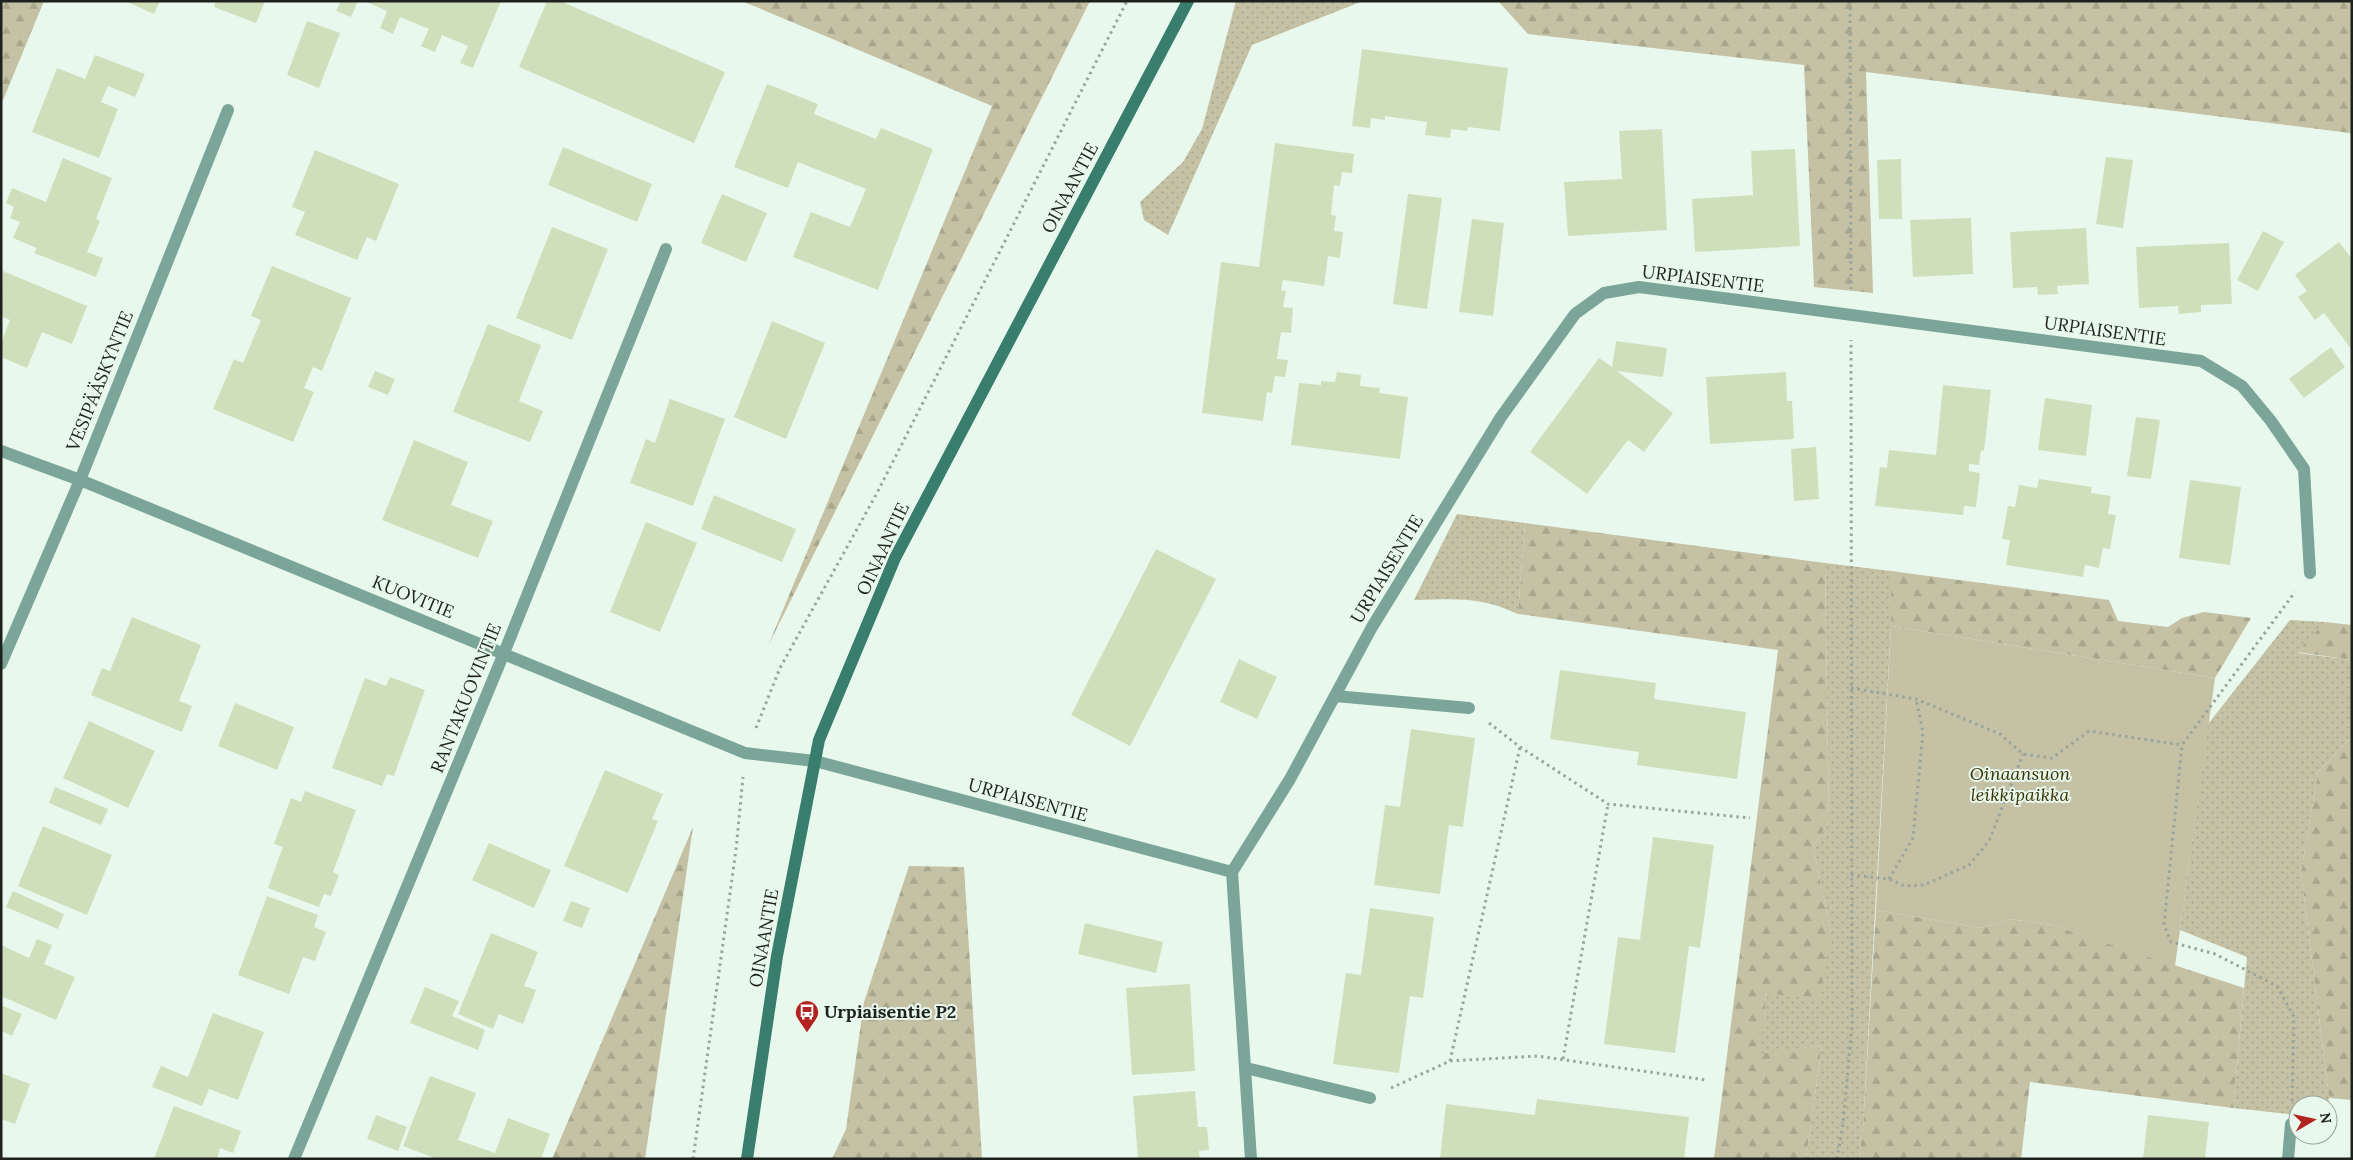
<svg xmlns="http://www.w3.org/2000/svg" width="2353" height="1160" viewBox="0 0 2353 1160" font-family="Lora,serif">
  <defs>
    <pattern id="grass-dots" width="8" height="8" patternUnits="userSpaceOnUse" patternTransform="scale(1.25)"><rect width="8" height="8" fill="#c4c1a4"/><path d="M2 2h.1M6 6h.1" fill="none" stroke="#a8a68d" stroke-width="1.8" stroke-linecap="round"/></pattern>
    <pattern id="forest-firs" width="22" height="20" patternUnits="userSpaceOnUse" patternTransform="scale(1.25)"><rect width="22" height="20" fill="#c4c1a4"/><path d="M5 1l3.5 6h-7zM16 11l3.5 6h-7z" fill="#a8a68d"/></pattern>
  </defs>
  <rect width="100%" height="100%" fill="#e9f8ec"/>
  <!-- grass -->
  <path fill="url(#grass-dots)" d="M1236,1h127l-111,44 -84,190 -24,-15 -4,-18 43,-40 19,-33z
    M1457,514l68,9 -7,91c-38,-18 -63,-15 -104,-14z
    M1825,563l66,8v55l-28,501 -4,32h-53l16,-114 -63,10 8,-62 64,-60 -18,-87 16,-24z
    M2290,620l35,2 -27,31 54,7v77l-34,35 -17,100 28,226 -1,7h-30v10l-65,-7 14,-151 -67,-27 28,-206z"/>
  <!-- forest -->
  <path fill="url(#forest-firs)" d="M1,1h43l-43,104z
    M742,1h348l-322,645 224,-540z
    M1498,1h854v134l-2,-2 -484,-61 7,221 -59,-6 -10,-222 -276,-31z
    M1525,523l300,40 4,259 -16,24 18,87 -12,67 -52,-7 -7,61 62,-9 -16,114h-92l64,-509 -260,-36z
    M1891,571l218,29 9,21 50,6 14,-9 22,-6 47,6 -36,60 -324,-52z
    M2325,622l27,3v35l-55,-8z
    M2352,737v363l-23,-2 -28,-226 17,-100z
    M693,827l-48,332h-93z
    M909,866l55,1 18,292h-150l14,-30 18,-127z
    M1876,910l105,18 29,-9 42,6 192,63 -11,120 -203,-26 -9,77h-162l4,-32z"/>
  <!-- park -->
  <path fill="#c4c1a4" d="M1891,626l324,52 -40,288 -123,-41 -42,-6 -29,9 -105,-18z"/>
  <!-- building -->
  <path fill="#d0dfbb" d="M125,1h35l-6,13z
    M216,1h49l-9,22 -42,-16z
    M341,1h17l-7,16 -15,-6z
    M364,1h137l-28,67 -13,-5 8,-17 -26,-11 -7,17 -14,-6 8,-17 -29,-12 -7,17 -13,-6 7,-17z
    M547,1h13l165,71 -31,71 -175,-76z
    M307,21l33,12 -21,55 -32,-13z
    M1362,49l146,19 -8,63 -32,-4 -1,4 -16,-2 -1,9 -25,-3 2,-13 -42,-6v4l-14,-2 -1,10 -18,-2z
    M95,55l50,19 -10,23 -27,-11 -7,16 17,7 -19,49 -67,-26 25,-64 28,11z
    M767,84l51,20 -4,10 62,25 5,-11 52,21 -55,141 -85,-33 18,-45 39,15 16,-38 -68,-27 -10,26 -54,-21z
    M1662,129l5,101 -99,6 -4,-54 58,-3 -3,-48z
    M1275,143l79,11 -2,19 -10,-1 -2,14 -6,-1 -3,30 5,1 -2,15 9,1 -3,26 -12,-2 -4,30 -41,-6 -2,10 5,1 -3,16 10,1 -2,25 -10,-1 -4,27 11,1 -3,17 -10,-1 -3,17 -5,-1 -4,29 -61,-8 19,-151 38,5z
    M563,147l89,37 -15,38 -89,-37z
    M1795,149l5,97 -105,6 -3,-53 61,-4 -2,-44z
    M315,150l84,34 -23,57 -9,-4 -10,23 -62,-25 10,-23 -13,-5z
    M2106,157l27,3 -10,68 -27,-4z
    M63,158l49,20 -16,41 4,2 -13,31 16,6 -7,19 -62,-24 3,-5 -24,-10 7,-16 -10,-4 4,-11 -8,-4 6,-15 34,14z
    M1901,159l1,60h-23l-2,-59z
    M722,194l45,19 -21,49 -45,-19z
    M1408,194l34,4 -15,111 -34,-5z
    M1971,218l2,56 -60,3 -3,-57z
    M1472,219l32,4 -11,93 -34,-4z
    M552,227l56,22 -36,91 -56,-22z
    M2086,228l3,56 -32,2 1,8 -20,1 -1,-8 -24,1 -3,-56z
    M2263,231l21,11 -26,49 -21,-11z
    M2339,242l13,17v91l-28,-37 -9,7 -17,-23 9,-6 -12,-16z
    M2229,243l3,61 -31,1v7l-22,2 -1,-8 -39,2 -3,-61z
    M272,266l79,32 -29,73 -9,-4 -9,21 10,4 -21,50 -80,-33 21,-50 9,4 18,-43 -10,-4z
    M3,271l84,35 -15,38 -30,-12 -15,36 -26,-11v-14l9,-23 -9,-4z
    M772,321l53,22 -39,96 -52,-22z
    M488,324l53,21 -22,56 24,10 -13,31 -77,-30z
    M1616,341l51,7 -4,29 -46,-6 56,42 -29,39 -16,-12 -41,54 -57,-42 69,-94 13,9z
    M2331,347l14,20 -41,31 -15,-19z
    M375,371l20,8 -7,16 -20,-8z
    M1337,372l24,3 -1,11 20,2 -1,5 29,4 -8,62 -109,-14 8,-62 22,2v-4l14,1z
    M1786,372l1,29h5l2,38 -84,5 -4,-67z
    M1943,385l48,5 -7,61 -3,-1 -2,15 -10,-1v7l11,2 -4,34 -12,-1 -1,9 -88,-9 5,-39 7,1 2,-18 47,5z
    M2045,398l47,7 -6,51 -48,-6z
    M670,399l55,20 -32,87 -63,-23 16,-44 9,4z
    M2136,417l24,3 -9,59 -24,-3z
    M414,440l54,22 -17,43 42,16 -15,37 -96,-38z
    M1816,447l3,52 -25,2 -3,-52z
    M2039,479l53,8 -1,6 20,3 -3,18 8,1 -6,34 -7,-1 -4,20 -14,-3 -2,12 -77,-12 4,-25 -8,-1 6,-33 7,1 4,-22 18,3z
    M2190,480l51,7 -11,78 -51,-7z
    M714,495l82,34 -14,33 -81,-33z
    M646,522l51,21 -37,89 -50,-20z
    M1156,549l60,30 -86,167 -59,-31z
    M132,617l69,28 -22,56 13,5 -10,26 -91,-37 11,-27 8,3z
    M1239,659l38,18 -20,42 -37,-17z
    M1560,670l96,13 -2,16 92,13 -9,67 -100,-14 2,-13 -89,-13z
    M390,677l35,13 -31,86 -7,-2 -5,12 -50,-18 33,-90 21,8z
    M235,703l59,24 -17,43 -59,-24z
    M89,721l66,30 -27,57 -65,-30z
    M1411,729l64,9 -12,89 -14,-2 -9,69 -66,-9 11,-80 15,2z
    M605,770l58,24 -11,25 6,2 -30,72 -64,-27z
    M55,787l53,22 -7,16 -52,-22z
    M305,791l51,19 -23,62 6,3 -8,21 -7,-2 -5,13 -51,-19 15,-41 -9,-3 17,-46 10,4z
    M43,826l69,29 -25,60 -69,-29z
    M1653,837l61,8 -14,103 -11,-2 -14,107 -71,-9 14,-107 22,3z
    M489,843l62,27 -17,38 -62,-28z
    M13,891l51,23 -6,15 -52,-22z
    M267,896l51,19 -4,12 12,5 -11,29 -12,-4 -14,37 -51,-19z
    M571,901l19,7 -8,20 -19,-7z
    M1370,908l64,9 -11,81 -13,-2 -11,77 -66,-9 13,-91 15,2z
    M1085,923l78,19 -7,31 -78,-19z
    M491,933l47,19 -14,34 12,4 -13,34 -24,-10 -6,15 -35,-15z
    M37,939l15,6 -8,19 31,13 -19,43 -55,-24v-51l28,13z
    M1190,984l5,87 -63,4 -6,-87z
    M425,987l34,14 -7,15 33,14 -7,20 -68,-27z
    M1,1005l21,9 -10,22 -11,-5z
    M213,1013l51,19 -26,68 -29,-11 -7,17 -50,-19 9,-21 27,11z
    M1,1073l29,11 -15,40 -14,-5z
    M430,1076l46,17 -18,47 37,13 13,-35 42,16 -9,25h-104l-34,-13z
    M1195,1091l3,36h9l2,23 -10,1 1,8h-62l-5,-63z
    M1537,1099l152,18 -5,42h-244l6,-55 89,11z
    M174,1106l67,25 -8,22 -13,-5 -3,11h-63z
    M376,1115l31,12 -9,24 -31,-12z
    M2148,1115l61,7 -4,37h-62z"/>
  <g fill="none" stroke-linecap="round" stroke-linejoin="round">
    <!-- path -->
    <path stroke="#99a49b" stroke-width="3" stroke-dasharray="2.5 4" stroke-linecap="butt" d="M1850,1l1,288
      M1851,688l65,11 84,35 23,20 29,4 37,-27 93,14
      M1489,723l31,24 88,57 142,14
      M756,728l24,-60 97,-175 250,-492
      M1851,875l38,4 16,7 19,-1 45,-20 20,-24 34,-87
      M1889,879l24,-41 10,-106 -7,-33
      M1563,1059l45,-255
      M1450,1061l70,-314
      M1391,1088l59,-27 87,-5 169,24
      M2292,1101l2,-84 -17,-31 -62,-32 -44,-12 -7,-17 18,-180 113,-153
      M693,1159l43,-309 7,-73
      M1837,1159l6,-35 9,-99 -1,-685"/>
    <!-- lane -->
    <path stroke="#7aa598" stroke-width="12" d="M1,451l79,29
      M1335,696l134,12
      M1246,1068l124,30"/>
    <!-- street -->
    <path stroke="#7aa598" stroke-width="12" d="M80,480l665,273 70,8 417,111
      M1,664l79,-184 148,-370
      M294,1159l210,-506 162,-404
      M1251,1159l-19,-287 58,-93 82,-152 129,-210 74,-103 29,-21 35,-6 562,74 41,25 29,35 33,48 6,104
      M2288,1159l3,-35"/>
    <!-- secondary -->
    <path stroke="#397e6d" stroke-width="12" d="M747,1159l30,-203 42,-216 76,-182 293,-557"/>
  </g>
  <!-- icons -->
  <defs>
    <g id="bus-pin" transform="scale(1.25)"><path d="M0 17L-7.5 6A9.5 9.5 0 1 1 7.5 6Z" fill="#b3231f" stroke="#e9f8ec"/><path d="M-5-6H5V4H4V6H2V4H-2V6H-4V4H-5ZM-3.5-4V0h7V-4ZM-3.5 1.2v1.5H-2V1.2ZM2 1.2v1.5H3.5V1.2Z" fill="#fff"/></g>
  </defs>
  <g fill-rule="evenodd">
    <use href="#bus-pin" x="807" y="1012"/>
  </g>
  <g text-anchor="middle" stroke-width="4" stroke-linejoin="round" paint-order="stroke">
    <!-- street labels -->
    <g font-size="18" fill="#1d221e" stroke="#e9f8ec">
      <text transform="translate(1070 188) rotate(-62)" y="6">OINAANTIE</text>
      <text transform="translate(1703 279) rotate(7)" y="6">URPIAISENTIE</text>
      <text transform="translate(2105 331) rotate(8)" y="6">URPIAISENTIE</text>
      <text transform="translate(100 381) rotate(-68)" y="6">VESIPÄÄSKYNTIE</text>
      <text transform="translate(883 549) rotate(-65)" y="6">OINAANTIE</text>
      <text transform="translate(1387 569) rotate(-59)" y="6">URPIAISENTIE</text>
      <text transform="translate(413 597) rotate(22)" y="6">KUOVITIE</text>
      <text transform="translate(466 698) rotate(-68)" y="6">RANTAKUOVINTIE</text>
      <text transform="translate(1028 800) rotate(15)" y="6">URPIAISENTIE</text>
      <text transform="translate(764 938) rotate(-80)" y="6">OINAANTIE</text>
    </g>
    <!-- park labels -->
    <g font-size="18" font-style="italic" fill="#393302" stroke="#e9f8ec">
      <text x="2020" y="780">Oinaansuon<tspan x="2020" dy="21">leikkipaikka</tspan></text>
    </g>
    <!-- poi labels -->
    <g font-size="18" font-weight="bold" fill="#1d221e" stroke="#e9f8ec" text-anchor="start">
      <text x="824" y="1018">Urpiaisentie P2</text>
    </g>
  </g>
  <!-- border -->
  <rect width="2353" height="1160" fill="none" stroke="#1d221e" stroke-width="5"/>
  <!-- north arrow -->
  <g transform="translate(2313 1120) rotate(81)"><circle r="24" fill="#e9f8ec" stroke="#97a29a"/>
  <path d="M0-4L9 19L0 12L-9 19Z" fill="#b3231f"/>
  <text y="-8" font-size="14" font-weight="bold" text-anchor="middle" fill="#1d221e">N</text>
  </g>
</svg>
